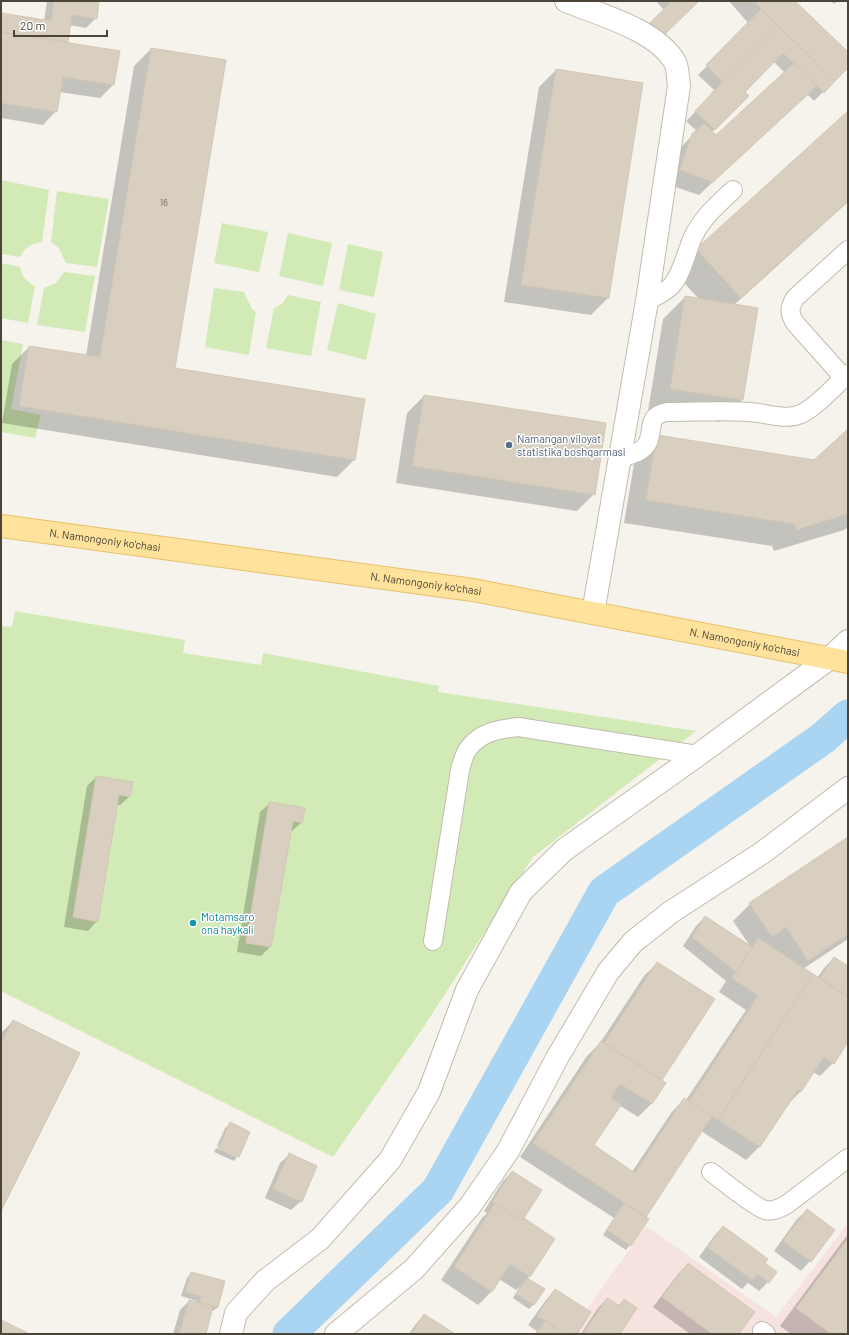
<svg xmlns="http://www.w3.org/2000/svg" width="849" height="1335" viewBox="0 0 849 1335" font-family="Barlow,sans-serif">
  <rect width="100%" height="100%" fill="#f6f3ec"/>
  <!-- medical -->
  <path fill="#f6e3e0" d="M848,1223v111h-271l10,-25 59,-83 130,91z"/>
  <!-- green -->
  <path fill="#d2eab5" d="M1,180l48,10 -7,52c-11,2 -17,5 -22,15l-19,-3z
    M57,191l52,8 -12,68 -31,-4 -8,-16 -7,-5z
    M222,223l46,9 -9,40 -45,-9z
    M288,233l44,10 -9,43 -44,-10z
    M348,244l35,8 -9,45 -35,-7z
    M1,263l19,4c2,10 6,14 15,19l-7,37 -27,-5z
    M64,272l31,4 -10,56 -48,-7 7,-37 12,-5z
    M214,288l30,4 8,17 4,3 -7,43 -44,-8z
    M288,295l33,7 -10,54 -45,-8 8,-40 8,-4z
    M338,303l38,11 -10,46 -39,-10z
    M1,340l22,4 -12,65 30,6 -6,23 -34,-6z
    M15,611l170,29 -2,13 78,12 2,-12 176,33 -1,6 258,39 -163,126 -108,168 -92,132 -332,-166v-365l11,1z"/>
  <!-- shadow -->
  <path fill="#0003" fill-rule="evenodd" d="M47,1h51l-2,17 -10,10 -17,-3 -3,18 47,42 -13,13 -41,-6 -3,19 -13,14 -42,-7v-104l43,7z
    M656,1h42l-50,49 -12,-12 28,-28z
    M729,1h65l54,53v13l-34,34 -7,-7 -108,101 -32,-11 12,-35 18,-18 -11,-10 27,-27 -2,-1 3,-3 -16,-15 51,-51zM774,62l11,11 -69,63 -4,-4 36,-36 -4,-4z
    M831,1h7l-4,3z
    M151,49l23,320 180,91 -17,17 -335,-54 10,-59 17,-17 57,9 48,-290z
    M556,70l86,13 -34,215 -17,17 -87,-13 35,-215z
    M848,113v89l-114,103 8,95 -22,22 -72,-11 15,-92 22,-22 14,2 -25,-27 23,-22z
    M424,396l170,98 -17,17 -181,-28 11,-70z
    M848,431v96l-4,3 -70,21 -2,-5 -148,-23 11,-65 23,-22 157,25z
    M96,777l34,19 -10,9h-3l-20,116 -9,10 -24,-4 23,-141z
    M270,803l32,19 -10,9h-2l-20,116 -9,9 -24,-4 23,-140zM296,820v2l-8,-1z
    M848,838v101l-45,30 14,9 8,-11 9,-9 14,9v73l-15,23 -13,13 -7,-4 -12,19 -14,14 -28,42 -13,13 -45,-29 -56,86 -15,28 -4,5 -23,-15 11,-17 -94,-61 67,-101 13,-13 44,-67 13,-13 56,37 -53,81 4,2 -13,21 -13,13 -19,-12 -27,40 40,27 39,-59 13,-14 2,1 60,-90 -27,-18 7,-11 -43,-35 13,-20 9,-9 45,29 -17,-25 17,-17z
    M13,1021l-12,188v-176z
    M230,1124l8,32v1v-2l-21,-9 8,-18z
    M216,1148l21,9 -3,4 -20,-9z
    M290,1154l11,47 -10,9 -26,-12 15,-35z
    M512,1172l10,46 32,21 -27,40 6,26 -4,4 -16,-11 7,-12 -4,4 -17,-11 -7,12 -14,14 -37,-25 41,-62 5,-5 -3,-2 19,-30z
    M807,1210l3,51 -9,10 -27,-20 23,-32z
    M723,1227l45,55 -9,9 -11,-8 -6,6 -43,-32 15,-21z
    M848,1234v100h-57l-11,-8z
    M688,1264l49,70h-47l-37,-27 26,-34z
    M191,1273l27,34 -5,4h-2l-6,23h-32l7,-24 9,-9 7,2 1,-2 -16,-5 6,-18z
    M555,1290l21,44h-41l2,-3 -9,-6 18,-25z
    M607,1299l11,7 6,-6 -6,34h-37l17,-26z
    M424,1315l29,19h-44l6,-9z"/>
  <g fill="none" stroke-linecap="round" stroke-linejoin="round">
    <!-- canal -->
    <path stroke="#a9d4f2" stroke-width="33" d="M289,1334l149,-144 166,-298 219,-154 25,-22"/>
  </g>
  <!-- building -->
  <path fill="#d8cfc1" stroke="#d3c7b4" d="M54,1h45l-2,18 -25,-4 -4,27 -67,-10v-19l50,8z
    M672,1h27l-37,36 -13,-13z
    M754,1h41l53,51v16l-13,13z
    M761,9l16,16 -55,56 -16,-16z
    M777,25l58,56 -11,12 -41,-40 -38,39 4,4 -34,34 -20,-19 26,-27 -1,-1z
    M1,32l119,19 -6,34 -51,-8 -6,35 -56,-9z
    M151,48l75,12 -51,308 190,31 -10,61 -336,-54 10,-60 71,11z
    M794,63l23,23 -104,96 -33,-12 12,-36 12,-11 12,12z
    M556,69l87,14 -34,215 -88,-13z
    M848,111v90l-107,97 -45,-49z
    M685,296l73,12 -15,92 -73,-11z
    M424,395l182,28 -11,72 -183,-29z
    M848,429v85l-52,16 -2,-6 -148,-24 11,-65 157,25z
    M96,776l37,6 -3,15 -11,-2 -21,127 -25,-5z
    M269,802l36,6 -3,15 -9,-2 -22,126 -25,-4z
    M848,837v97l-40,27 -22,-34 -14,10 -23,-34z
    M705,916l47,31 -16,25 -44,-35z
    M758,938l55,36 -95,146 -29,-19 69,-105 -26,-18z
    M834,957l14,9v31l-28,-19z
    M657,962l58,37 -53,81 -58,-37z
    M813,974l35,23v45l-14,22 -10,-7 -23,35 -3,-2 -38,57 -42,-27z
    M13,1020l67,33 -79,158v-168z
    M601,1041l65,42 -14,21 -32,-20 -9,14 10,7 -27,40 41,28 49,-75 28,18 -66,101 -113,-74z
    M230,1122l20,10 -11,25 -21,-9z
    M289,1153l28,13 -15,36 -29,-13z
    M512,1171l30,19 -20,31 -30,-19z
    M495,1203l27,18 2,-3 31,21 -25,38 -20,-13 -18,28 -38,-25z
    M624,1203l25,16 -18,27 -24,-16z
    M807,1209l28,21 -24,32 -28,-21z
    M723,1226l45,33 -3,4 12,9 -8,11 -12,-9 -5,6 -45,-33z
    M848,1239v95h-17l-35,-26z
    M688,1263l67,49 -16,22h-27l-50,-37z
    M191,1272l34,9 -7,26 -19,-4 2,-7 -16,-4z
    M527,1278l18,11 -11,16 -18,-11z
    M555,1289l36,23 -14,22h-12l-28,-18z
    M607,1298l13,8 4,-7 13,9 -17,26h-37z
    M189,1300l24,6 -7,28h-27z
    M424,1314l31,20h-44z
    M1,1320l29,14h-29z
    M545,1320l20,14h-25l-3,-2z"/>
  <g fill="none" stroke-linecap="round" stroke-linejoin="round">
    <!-- service casing -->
    <g stroke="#c2bbae" stroke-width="20">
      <path id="service" d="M647,301c8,-4 19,-9 25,-16 11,-13 14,-33 21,-48 9,-19 25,-33 40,-47
        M844,378l-49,-55c-6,-10 -6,-15 0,-25l53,-48
        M619,459c9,-4 23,-6 28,-15 8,-14 -2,-28 20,-32 27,0 55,-2 83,0 17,1 35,9 51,2 15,-7 35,-29 47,-40
        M433,941l27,-171c2,-7 4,-16 8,-21 12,-17 31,-20 50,-22l180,28
        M711,1172c11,8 43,35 54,38 8,2 15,-2 21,-5l62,-47
        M762,1331l4,3"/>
    </g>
    <!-- minor casing -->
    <g stroke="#c2bbae" stroke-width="24">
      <path id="minor" d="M566,1c34,14 89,28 109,61 3,6 3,17 4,24l-32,215 -54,312
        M231,1334l5,-21 29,-32 55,-42 70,-79 39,-68 38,-102 54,-98 43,-42 134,-95 132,-97 18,-17
        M336,1334l78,-65 56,-63 38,-55 49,-93 51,-86 25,-30 38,-30 91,-59 86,-65"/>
    </g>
    <!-- primary casing -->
    <g stroke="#e6c16a" stroke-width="24">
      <g id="primary">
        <path id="s1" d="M1,526l472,64 375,72"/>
      </g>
    </g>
    <!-- service -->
    <use href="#service" stroke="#fff" stroke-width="18"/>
    <!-- minor -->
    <use href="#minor" stroke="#fff" stroke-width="22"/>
    <!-- primary -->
    <use href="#primary" stroke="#ffe39c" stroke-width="22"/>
  </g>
  <!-- markers -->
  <circle fill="#5c6f8a" stroke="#fff" stroke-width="1.5" cx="509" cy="445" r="4"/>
  <circle fill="#0f9aa8" stroke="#fff" stroke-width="1.5" cx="193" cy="923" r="4"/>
  <g text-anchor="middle" stroke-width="3" stroke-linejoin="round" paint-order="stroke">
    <!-- number labels -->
    <g font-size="9" fill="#6e675b">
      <text x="164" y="206">16</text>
    </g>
    <!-- service labels -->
    <g font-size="11" fill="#4e5e75" stroke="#fff" text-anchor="start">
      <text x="517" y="443">Namangan viloyat<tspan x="517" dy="13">statistika boshqarmasi</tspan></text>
    </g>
    <!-- street labels -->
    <g font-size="11" fill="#4b4439" stroke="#fff">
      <text dy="4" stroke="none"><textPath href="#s1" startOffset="105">N. Namongoniy ko'chasi</textPath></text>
      <text dy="4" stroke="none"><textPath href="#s1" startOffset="429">N. Namongoniy ko'chasi</textPath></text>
      <text dy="4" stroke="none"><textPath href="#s1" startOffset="753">N. Namongoniy ko'chasi</textPath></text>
    </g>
    <!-- culture labels -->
    <g font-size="11" fill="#0d838f" stroke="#fff" text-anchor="start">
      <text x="201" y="921">Motamsaro<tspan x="201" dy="13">ona haykali</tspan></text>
    </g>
  </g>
  <!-- border -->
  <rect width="849" height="1335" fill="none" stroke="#4b4439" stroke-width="4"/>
  <!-- scale -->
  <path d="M14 30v6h93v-6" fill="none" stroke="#4b4439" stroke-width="2"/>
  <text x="20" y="30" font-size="12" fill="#4b4439" stroke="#ffffff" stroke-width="3" paint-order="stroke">20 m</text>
</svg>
